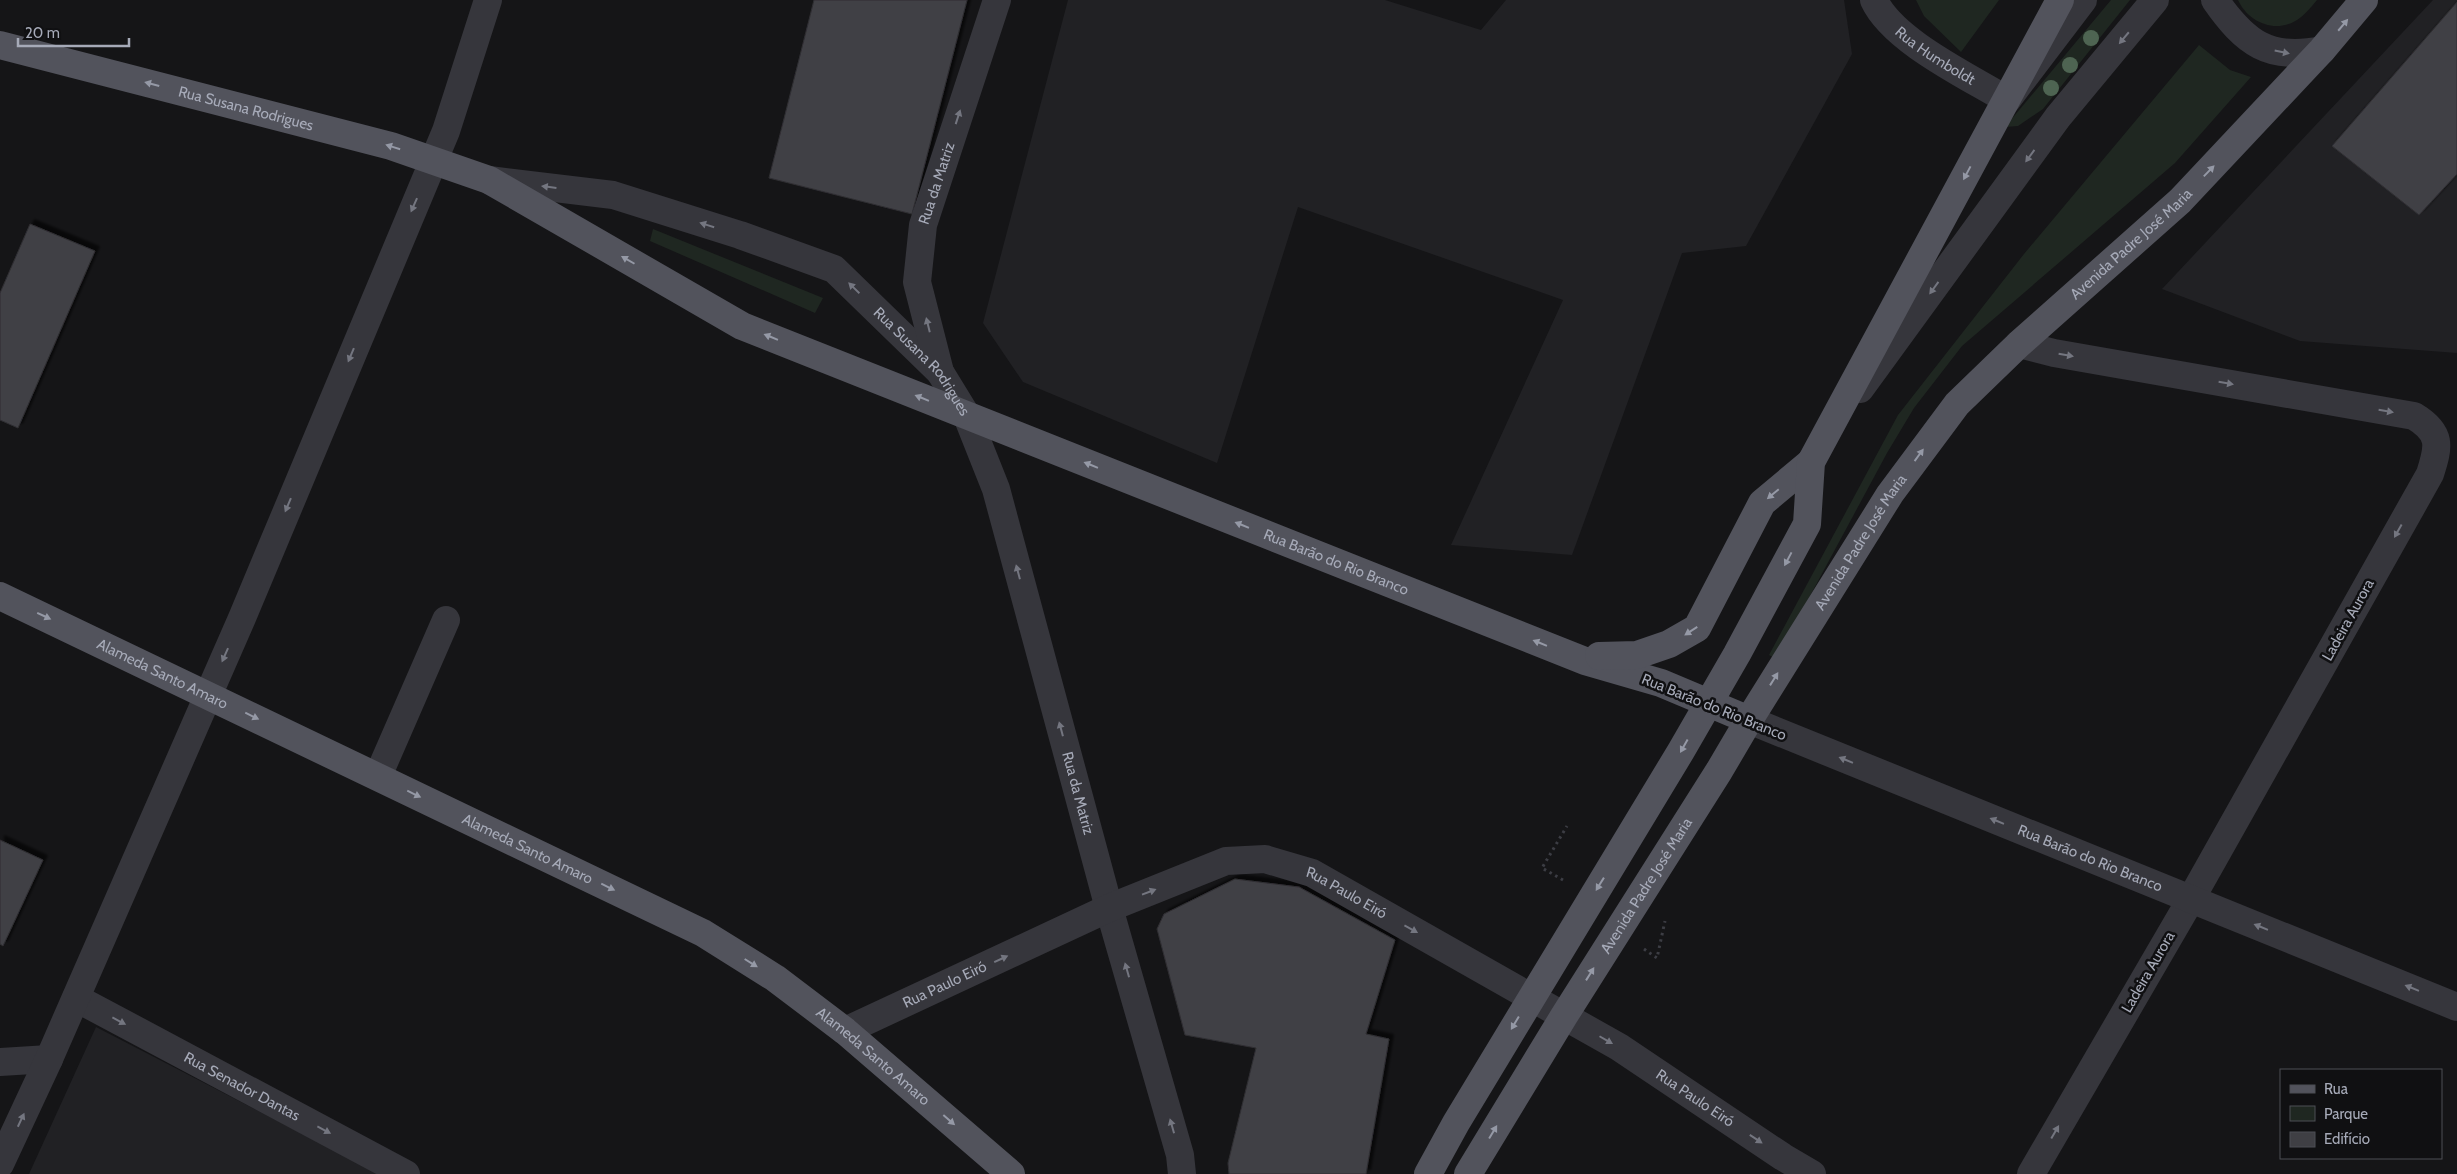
<svg xmlns="http://www.w3.org/2000/svg" width="2457" height="1174" viewBox="0 0 2457 1174" font-family="Cabin,sans-serif">
  <defs>
    <filter id="shadow"><feDropShadow dx="4.5" dy="-4.5" stdDeviation="1" flood-color="#0009"/></filter>
  </defs>
  <rect width="100%" height="100%" fill="#151517"/>
  <!-- built -->
  <path fill="#212124" d="M1068,0h317l96,30 25,-30h338l8,54 -106,192 -64,7 -110,302 -121,-10 112,-245 -265,-93 -81,256 -194,-81 -40,-59z
    M2433,0h24v353l-157,-12 -138,-52z
    M96,1027l284,147h-351z"/>
  <!-- green -->
  <path fill="#1f2721" d="M1916,0h83l-38,52 -37,-36z
    M2111,0h19l-87,109 -25,17 -13,1z
    M2238,0h79c-6,7 -12,15 -20,20 -22,14 -49,2 -59,-20z
    M2199,45l31,25 21,7 -76,86 -213,183 -48,62 -27,45 -111,206 -7,-4 129,-240 126,-161z
    M653,229l170,69 -8,15 -165,-72z"/>
  <!-- building -->
  <path fill="#3f3f44" stroke="#302f33" filter="url(#shadow)" d="M814,0h153l-55,214 -143,-36z
    M2457,2v172l-38,41 -87,-69z
    M30,224l65,27 -77,177 -18,-8v-127z
    M0,840l43,20 -40,86 -3,-2z
    M1235,879l64,8 96,53 -29,94 23,5 -23,135h-137l-1,-11 28,-115 -71,-13 -28,-106 7,-15z"/>
  <g fill="none" stroke-linecap="round" stroke-linejoin="round">
    <!-- path -->
    <path stroke="#3c3d44" stroke-width="3" stroke-dasharray="2.5 4" stroke-linecap="butt" d="M1563,880l-21,-12 25,-42
      M1644,949l13,9 8,-37"/>
    <!-- minor -->
    <g stroke="#36363c" stroke-width="28">
      <path id="s1" d="M1874,0c19,41 94,76 133,100l76,-100"/>
      <path d="M2215,0c30,43 54,61 107,50"/>
      <path id="s2" d="M489,180l124,15 127,40 94,34 106,103 27,44 29,73 113,419 71,247 2,19"/>
      <path d="M2019,344l35,9 360,63c28,17 25,30 16,58l-239,425 -160,275"/>
      <path id="s3" d="M940,372l-23,-90 6,-57 74,-225"/>
      <path d="M1860,389l198,-272 97,-117"/>
      <path id="s4" d="M1749,720l708,287"/>
      <path d="M378,776l68,-156"/>
      <path id="s5" d="M76,998l330,176"/>
      <path id="s6" d="M845,1031l264,-123 117,-47 39,-2 47,14 252,143 55,31 164,110 29,17"/>
      <path d="M0,1062l49,-3"/>
      <path d="M0,1164l49,-105 193,-441 204,-487 42,-131"/>
    </g>
    <!-- major -->
    <g stroke="#52535c" stroke-width="28">
      <path id="s7" d="M0,45l391,101 98,34 253,146 843,335 76,22 88,37"/>
      <path id="s8" d="M0,596l703,337 72,45 70,53 166,143"/>
      <path d="M1599,656l38,-1 32,-11 28,-16 65,-125 49,-41"/>
      <path d="M1428,1174l28,-51 225,-372 56,-97 70,-130 4,-62 249,-462"/>
      <path id="s9" d="M1468,1174l96,-158 155,-245 30,-51 141,-226 67,-90 62,-60 161,-143 142,-151 42,-50"/>
    </g>
  </g>
  <!-- trees -->
  <g fill="#4e6452">
    <circle cx="2091" cy="38" r="8"/>
    <circle cx="2070" cy="65" r="8"/>
    <circle cx="2051" cy="88" r="8"/>
  </g>
  <!-- one-way arrows -->
  <defs><path id="oneway-solid" d="M-6-.8H1V-3.2L6.5 0L1 3.2V.8H-6Z" transform="scale(1.25)"/></defs>
  <g fill="#9599a6">
    <use href="#oneway-solid" transform="translate(2343 25) rotate(-50)"/>
    <use href="#oneway-solid" transform="translate(152 84) rotate(-165)"/>
    <use href="#oneway-solid" transform="translate(393 147) rotate(-163)"/>
    <use href="#oneway-solid" transform="translate(2209 171) rotate(-46)"/>
    <use href="#oneway-solid" transform="translate(1967 173) rotate(118)"/>
    <use href="#oneway-solid" transform="translate(628 260) rotate(-150)"/>
    <use href="#oneway-solid" transform="translate(771 337) rotate(-158)"/>
    <use href="#oneway-solid" transform="translate(922 398) rotate(-158)"/>
    <use href="#oneway-solid" transform="translate(1919 455) rotate(-54)"/>
    <use href="#oneway-solid" transform="translate(1091 465) rotate(-158)"/>
    <use href="#oneway-solid" transform="translate(1773 494) rotate(140)"/>
    <use href="#oneway-solid" transform="translate(1242 525) rotate(-158)"/>
    <use href="#oneway-solid" transform="translate(1788 559) rotate(118)"/>
    <use href="#oneway-solid" transform="translate(44 616) rotate(25)"/>
    <use href="#oneway-solid" transform="translate(1691 631) rotate(147)"/>
    <use href="#oneway-solid" transform="translate(1540 643) rotate(-158)"/>
    <use href="#oneway-solid" transform="translate(1774 679) rotate(-58)"/>
    <use href="#oneway-solid" transform="translate(252 716) rotate(26)"/>
    <use href="#oneway-solid" transform="translate(1684 746) rotate(119)"/>
    <use href="#oneway-solid" transform="translate(414 794) rotate(26)"/>
    <use href="#oneway-solid" transform="translate(1600 884) rotate(122)"/>
    <use href="#oneway-solid" transform="translate(608 887) rotate(26)"/>
    <use href="#oneway-solid" transform="translate(751 963) rotate(32)"/>
    <use href="#oneway-solid" transform="translate(1590 974) rotate(-58)"/>
    <use href="#oneway-solid" transform="translate(1515 1023) rotate(121)"/>
    <use href="#oneway-solid" transform="translate(949 1120) rotate(41)"/>
    <use href="#oneway-solid" transform="translate(1493 1132) rotate(-59)"/>
  </g>
  <g fill="#747680">
    <use href="#oneway-solid" transform="translate(2124 38) rotate(130)"/>
    <use href="#oneway-solid" transform="translate(2282 52) rotate(12)"/>
    <use href="#oneway-solid" transform="translate(958 117) rotate(-72)"/>
    <use href="#oneway-solid" transform="translate(2030 156) rotate(126)"/>
    <use href="#oneway-solid" transform="translate(549 187) rotate(-173)"/>
    <use href="#oneway-solid" transform="translate(414 205) rotate(114)"/>
    <use href="#oneway-solid" transform="translate(707 225) rotate(-163)"/>
    <use href="#oneway-solid" transform="translate(854 288) rotate(-136)"/>
    <use href="#oneway-solid" transform="translate(1934 288) rotate(126)"/>
    <use href="#oneway-solid" transform="translate(928 325) rotate(-104)"/>
    <use href="#oneway-solid" transform="translate(351 355) rotate(113)"/>
    <use href="#oneway-solid" transform="translate(2066 355) rotate(10)"/>
    <use href="#oneway-solid" transform="translate(2226 383) rotate(10)"/>
    <use href="#oneway-solid" transform="translate(2386 411) rotate(10)"/>
    <use href="#oneway-solid" transform="translate(288 505) rotate(113)"/>
    <use href="#oneway-solid" transform="translate(2398 531) rotate(119)"/>
    <use href="#oneway-solid" transform="translate(1018 572) rotate(-105)"/>
    <use href="#oneway-solid" transform="translate(225 655) rotate(114)"/>
    <use href="#oneway-solid" transform="translate(1061 729) rotate(-105)"/>
    <use href="#oneway-solid" transform="translate(1846 760) rotate(-158)"/>
    <use href="#oneway-solid" transform="translate(1997 821) rotate(-158)"/>
    <use href="#oneway-solid" transform="translate(1149 892) rotate(-21)"/>
    <use href="#oneway-solid" transform="translate(2261 927) rotate(-158)"/>
    <use href="#oneway-solid" transform="translate(1411 929) rotate(29)"/>
    <use href="#oneway-solid" transform="translate(1001 959) rotate(-25)"/>
    <use href="#oneway-solid" transform="translate(1127 970) rotate(-106)"/>
    <use href="#oneway-solid" transform="translate(2412 988) rotate(-158)"/>
    <use href="#oneway-solid" transform="translate(119 1021) rotate(28)"/>
    <use href="#oneway-solid" transform="translate(1606 1040) rotate(30)"/>
    <use href="#oneway-solid" transform="translate(21 1120) rotate(-65)"/>
    <use href="#oneway-solid" transform="translate(1172 1126) rotate(-106)"/>
    <use href="#oneway-solid" transform="translate(324 1130) rotate(28)"/>
    <use href="#oneway-solid" transform="translate(2055 1132) rotate(-60)"/>
    <use href="#oneway-solid" transform="translate(1756 1139) rotate(34)"/>
  </g>
  <g text-anchor="middle" stroke-width="5" stroke-linejoin="round" paint-order="stroke">
    <!-- street labels -->
    <g font-size="15" fill="#a6aab8" stroke="#101012">
      <text dy="5" stroke="none"><textPath href="#s1" startOffset="84">Rua Humboldt</textPath></text>
      <text dy="5" stroke="none"><textPath href="#s7" startOffset="254">Rua Susana Rodrigues</textPath></text>
      <text dy="5" stroke="none"><textPath href="#s3" startOffset="194">Rua da Matriz</textPath></text>
      <text dy="5" stroke="none"><textPath href="#s9" startOffset="1149">Avenida Padre José Maria</textPath></text>
      <text dy="5" stroke="none"><textPath href="#s2" startOffset="486">Rua Susana Rodrigues</textPath></text>
      <text dy="5" stroke="none"><textPath href="#s9" startOffset="744">Avenida Padre José Maria</textPath></text>
      <text dy="5" stroke="none"><textPath href="#s7" startOffset="1439">Rua Barão do Rio Branco</textPath></text>
      <text transform="translate(2348 620) rotate(-61)" y="5">Ladeira Aurora</text>
      <text dy="5" stroke="none"><textPath href="#s8" startOffset="180">Alameda Santo Amaro</textPath></text>
      <text transform="translate(1714 707) rotate(22)" y="5">Rua Barão do Rio Branco</text>
      <text dy="5" stroke="none"><textPath href="#s2" startOffset="951">Rua da Matriz</textPath></text>
      <text dy="5" stroke="none"><textPath href="#s8" startOffset="585">Alameda Santo Amaro</textPath></text>
      <text dy="5" stroke="none"><textPath href="#s4" startOffset="368">Rua Barão do Rio Branco</textPath></text>
      <text dy="5" stroke="none"><textPath href="#s9" startOffset="339">Avenida Padre José Maria</textPath></text>
      <text dy="5" stroke="none"><textPath href="#s6" startOffset="545">Rua Paulo Eiró</textPath></text>
      <text transform="translate(2148 972) rotate(-60)" y="5">Ladeira Aurora</text>
      <text dy="5" stroke="none"><textPath href="#s6" startOffset="110">Rua Paulo Eiró</textPath></text>
      <text dy="5" stroke="none"><textPath href="#s8" startOffset="990">Alameda Santo Amaro</textPath></text>
      <text dy="5" stroke="none"><textPath href="#s5" startOffset="188">Rua Senador Dantas</textPath></text>
      <text dy="5" stroke="none"><textPath href="#s6" startOffset="950">Rua Paulo Eiró</textPath></text>
    </g>
  </g>
  <!-- legend -->
  <rect x="2280" y="1069" width="162" height="90" fill="#101012" stroke="#4c4e54"/>
  <rect x="2290" y="1085" width="25" height="8" fill="#52535c" stroke="#4c4e54"/>
  <text x="2324" y="1094" font-size="15" fill="#a6aab8">Rua</text>
  <rect x="2290" y="1106" width="25" height="15" fill="#1f2721" stroke="#4c4e54"/>
  <text x="2324" y="1119" font-size="15" fill="#a6aab8">Parque</text>
  <rect x="2290" y="1132" width="25" height="15" fill="#3f3f44" stroke="#4c4e54"/>
  <text x="2324" y="1144" font-size="15" fill="#a6aab8">Edifício</text>
  <!-- scale -->
  <path d="M18 38v8h111v-8" fill="none" stroke="#a6aab8" stroke-width="2.5"/>
  <text x="25" y="38" font-size="15" fill="#a6aab8" stroke="#101012" stroke-width="4" paint-order="stroke">20 m</text>
</svg>
